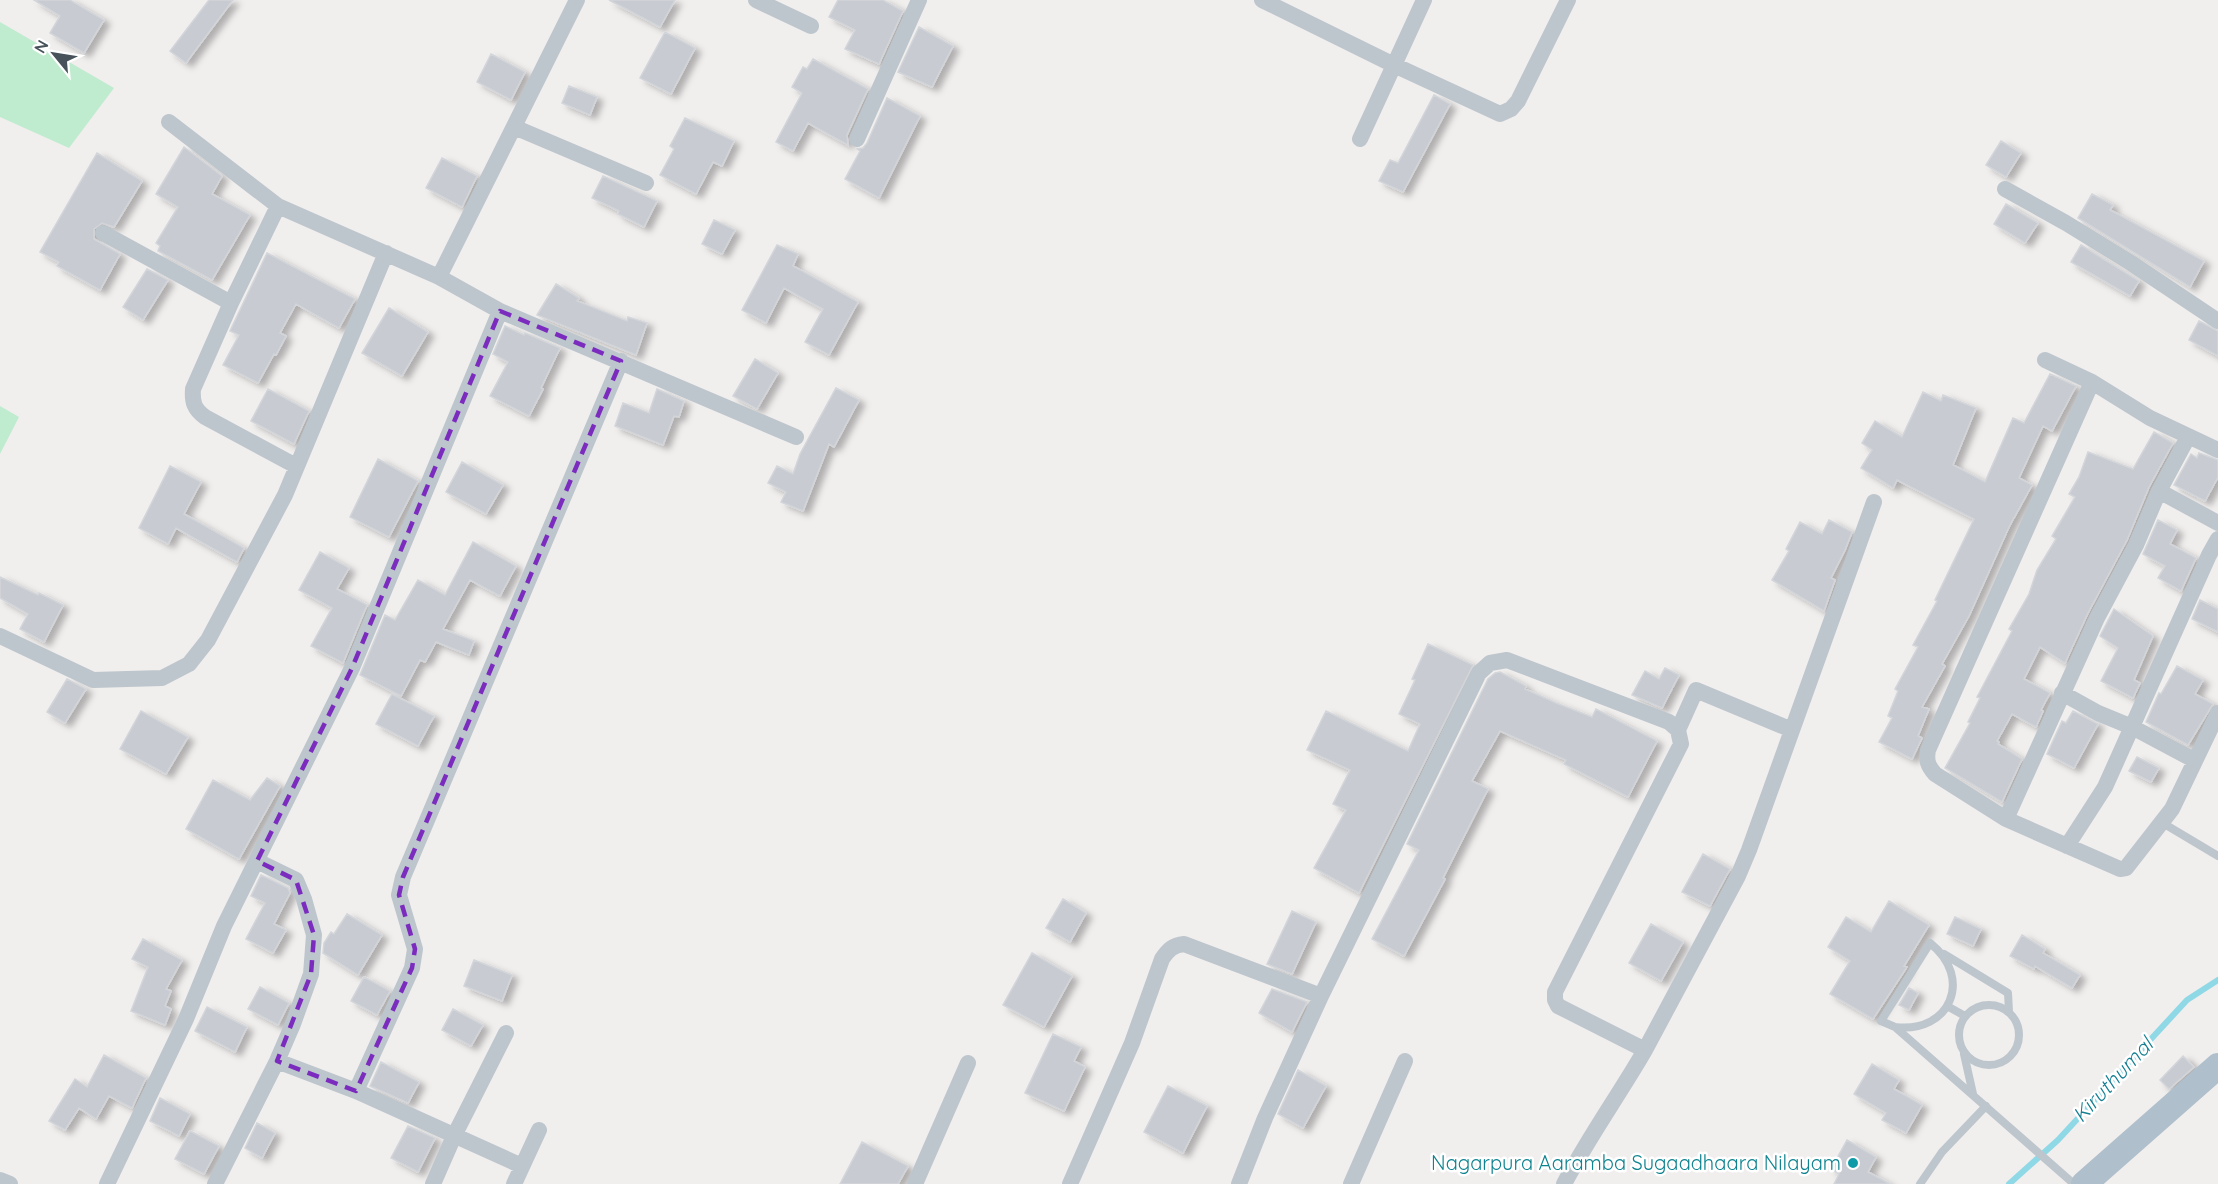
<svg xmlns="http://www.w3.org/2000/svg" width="2218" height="1184" viewBox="0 0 2218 1184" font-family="Quicksand,sans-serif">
  <defs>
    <filter id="shadow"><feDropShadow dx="6" dy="4" stdDeviation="3" flood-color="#0004"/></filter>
  </defs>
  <rect width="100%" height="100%" fill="#f1eeee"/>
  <!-- green -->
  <path fill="#bfecce" d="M0,22l114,66 -45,60 -69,-31z
    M0,406l19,11 -19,37z"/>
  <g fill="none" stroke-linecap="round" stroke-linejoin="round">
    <!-- stream -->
    <path stroke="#8fd8e6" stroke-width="6" d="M2009,1184l49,-44 129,-140 31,-20"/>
  </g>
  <!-- building -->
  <path fill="#c8cbd1" stroke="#d2d5d9" stroke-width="1.5" filter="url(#shadow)" d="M34,0h36l34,20 -20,33 -34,-20 10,-17z
    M209,0h24l-47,63 -16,-12z
    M609,0h66l-15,27z
    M838,0h45l20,11 -24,53 -34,-15 10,-19 -26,-13z
    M919,27l34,19 -21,41 -34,-15z
    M665,32l30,16 -24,46 -31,-16z
    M491,54l34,18 -14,28 -34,-18z
    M813,59l55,30 -21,46 1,10 -40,-22 -15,28 -17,-9 26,-49 -10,-6 11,-20 4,2z
    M569,86l28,11 -7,18 -28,-12z
    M1434,95l16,9 -47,88 -24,-11 11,-21 8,3z
    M887,98l33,18 -41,82 -34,-19 15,-28 -3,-2 6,-1 4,-5z
    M685,118l49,23 -12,25 -9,-4 -17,32 -36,-19 14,-26 -4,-3z
    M2001,141l20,12 -15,24 -20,-12z
    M184,147l38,29 -10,18 38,21 -38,65 -54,-29 2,-5 -4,-3 22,-36 -22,-13z
    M97,153l45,28 -28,46 -12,-4 -8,6v10l26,15 -20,36 -43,-24 2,-4 -19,-10z
    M442,158l35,18 -15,31 -36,-19z
    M603,176l54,25 -13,26 -26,-13 1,-3 -27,-13z
    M2092,194l21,11 -3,5 94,51 -14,26 -112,-69z
    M2006,204l32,19 -13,20 -31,-19z
    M714,220l21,10 -13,24 -20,-10z
    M777,245l21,9 -5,12 65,36 -29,53 -24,-13 18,-33 -39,-21 -18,35 -24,-13z
    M2081,245l58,36 -9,15 -59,-34z
    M267,253l88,46 -16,29 -43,-24 -16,29 6,3 -10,19 -2,-1 -16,29 -35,-18 16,-30 -9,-4z
    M147,269l21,11 -25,40 -20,-13z
    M556,284l23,14 -2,3 50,20 1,-4 19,6 -11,32 -99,-40z
    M389,308l39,24 -26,44 -40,-23z
    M2199,321l19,10v25l-29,-16z
    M505,326l19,9 1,-2 35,15 -19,40 2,1 -14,27 -39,-20 18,-34 -15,-8z
    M755,359l23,14 -21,36 -24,-13z
    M2050,374l26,12 -24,45 -9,-5 -24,52 13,7 -23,42 -40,89 -27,48 3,2 -23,41 7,2 -11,27 4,2 -10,21 -33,-17 13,-24 -4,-2 10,-25 -3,-2 23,-42 -5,-2 24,-44 -2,-1 39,-81 -77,-39 -4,8 -32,-20 11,-18 -10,-7 13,-22 27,16 21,-45 18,9 2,-6 33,13 -23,57 32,17 28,-64 11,5z
    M836,388l23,12 -25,47 -5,-3 -26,67 -22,-9 5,-10 -18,-9 9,-17 16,8 7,-20z
    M268,389l41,22 -15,33 -43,-23z
    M657,389l27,12 -5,16 -5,-1 -11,29 -48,-19 8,-23 26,10z
    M2154,432l19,11 -24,44 -22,53 -39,73 -23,50 -25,-16 -16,32 26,14 -9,17 2,1 -7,16 -24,-13 -15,27 2,1 -1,2 24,15 -20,43 -57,-34 25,-45 -2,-1 12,-24 -3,-1 35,-66 -3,-2 20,-35 8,-24 19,-31 -4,-3 23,-39 -6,-3 10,-17 9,-25 45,17z
    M2199,453l19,7v17l-13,24 -31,-16 17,-31 6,4z
    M378,459l40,22 -29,56 -39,-20z
    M462,462l41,23 -17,29 -40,-22z
    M170,466l31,16 -17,32 60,34 -7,14 -61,-34 -8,16 -29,-16z
    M1829,520l23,12 -7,18 -14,28 4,2 -11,31 -52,-31 17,-29 -3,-2 14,-27 22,12z
    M2158,520l19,10 -7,14 26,14 -15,33 -23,-13 7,-12 -22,-12z
    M473,542l43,24 -16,30 -30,-16 -27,49 31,12 -5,14 -33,-13 -11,20 -5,-2 -19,36 -41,-21 25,-60 10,5 23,-40 27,15z
    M320,552l29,16 -12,21 30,16 -24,58 -32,-17 21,-38 -33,-18z
    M0,577l38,18 1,-2 24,12 -19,37 -24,-13 8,-15 -28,-16z
    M2200,600l18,9v23l-26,-13z
    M2114,609l39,27 -19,44 6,3 -7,15 -32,-17 17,-33 -18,-12z
    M1428,644l45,21 -114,228 -45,-25 32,-58 -13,-6 17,-34 -43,-20 19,-39 82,40 12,-27 -21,-10 16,-34 -3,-1z
    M2177,666l26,14 -8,14 18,10 -25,41 -42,-23 13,-29 2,1z
    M1665,668l14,7 -17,33 -30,-13 13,-24 14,8z
    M1500,672l26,14 -1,3 31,14 36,14 4,-8 61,32 -29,56 -64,-33 2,-4 -66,-29 -28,50 16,8 -45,89 2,1 -41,77 -32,-17 47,-89 -12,-6 81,-165 7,-6z
    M67,679l19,10 -21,34 -18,-11z
    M392,694l42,22 -16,30 -42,-22z
    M141,711l47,26 -22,37 -46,-25z
    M2073,711l25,13 -24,44 -27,-14 15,-33 4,2z
    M2137,757l22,11 -8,14 -22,-11z
    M267,778l13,8 -41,73 -53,-30 27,-49 37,20z
    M1703,854l27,15 -20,37 -28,-14z
    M261,875l27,13 2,5 -16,31 12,6 -13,23 -27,-14 19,-36 -14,-7z
    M1063,899l23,14 -16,29 -24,-14z
    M1889,901l40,24 -25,41 3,1 -34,52 -43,-25 20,-33 -22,-14 18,-30 25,15z
    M1292,911l24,11 -24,52 -25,-10z
    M347,914l35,21 -24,40 -35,-22 1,-10 7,-11 3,2z
    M1955,917l26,12 -8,17 -26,-12z
    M1651,924l32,18 -22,39 -32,-18z
    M2022,935l23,14 -2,4 37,22 -8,13 -37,-22 -1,3 -24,-13z
    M143,939l39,21 -16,29 5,2 -6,15 6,3 -6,16 -34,-14 17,-44 -16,-8z
    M1032,953l40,23 -28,51 -41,-22z
    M474,960l38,15 -10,26 -38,-15z
    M364,977l26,14 -13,24 -26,-14z
    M260,987l29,16 -11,22 -30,-16z
    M1909,988l9,5 -9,17 -10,-5z
    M1272,989l35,13 -15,30 -33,-19z
    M207,1007l40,20 -12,25 -40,-21z
    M453,1009l30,16 -12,21 -29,-16z
    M1053,1034l28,13 -7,14 11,6 -21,44 -39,-18z
    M104,1055l42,23 -14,30 -23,-12 -13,23 -17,-11 -14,22 -16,-9 26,-42 12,8z
    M2183,1056l11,11 -25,22 -9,-9z
    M381,1062l38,20 -11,21 -38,-17z
    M1872,1064l27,16 -5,9 28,16 -16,28 -24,-13 4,-7 -32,-19z
    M1298,1070l28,16 -23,42 -25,-14z
    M1168,1086l39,20 -24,47 -39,-21z
    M160,1098l30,16 -11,22 -29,-15z
    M257,1123l18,10 -13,25 -17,-10z
    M408,1126l27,12 -17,34 -27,-14z
    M190,1131l29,15 -15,28 -29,-15z
    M1847,1140l29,17 -8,15 22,12h-56l5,-10 -8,-5z
    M862,1142l46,24 -10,18h-58z"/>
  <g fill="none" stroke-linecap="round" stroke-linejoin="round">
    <!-- service -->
    <path stroke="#bdc6cc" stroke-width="8" d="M2161,822l57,34
      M1944,954l64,39 1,19
      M1959 1035a30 30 0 1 1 60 0a30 30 0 1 1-60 0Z
      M1947,1006l18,10
      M1895,1027c55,7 79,-49 35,-84l-49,78 14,6 179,157
      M1964,1054l9,40
      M1920,1184l22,-32 44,-46"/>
    <!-- minor -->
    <path stroke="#bdc6cc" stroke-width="16" d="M756,0l55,26
      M1262,0l132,65 106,49 11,-5 7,-8 50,-101
      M169,122l109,84 161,71
      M514,127l132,56
      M857,139l62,-139
      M1360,139l64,-139
      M2005,189l61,34 65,40 87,58
      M278,206l-47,97 -38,86c-1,13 1,20 12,28l91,49
      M103,233l128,70
      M500,311l296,126
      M2045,360l47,22 58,36 68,32
      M2092,382l-164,368c-2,11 0,16 7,24l71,45 114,50 6,-1 46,-59 46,-96
      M2159,491l29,-54
      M0,636l93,44 69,-2 27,-14 19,-24 77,-145 101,-242
      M2062,693l36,20 34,14 62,33
      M1678,730l18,-40 96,40
      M2006,819l91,-201 39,-73 23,-54 59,32
      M2067,846l38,-59 104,-232 9,-16
      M1645,1050l93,-174 11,-26 125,-348
      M277,1061l79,30 166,75
      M356,1091l56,-123 3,-19 -16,-54 4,-18 218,-516
      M0,1180l10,4
      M107,1184l79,-165 38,-93 128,-258 148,-357 -61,-34 138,-277
      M215,1184l62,-123 16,-37 18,-50 3,-39 -10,-36 -8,-19 -39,-19
      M433,1184l21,-48 52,-103
      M514,1184l25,-54
      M915,1184l53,-121
      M1070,1184l62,-141 30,-84c6,-9 11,-14 22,-15l137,52
      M1239,1184l26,-66 56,-122 158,-323 11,-10 17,-3 162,62 9,8 3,14 -126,248v8l3,6 87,44c-26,45 -57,88 -81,134
      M1351,1184l54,-123"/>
    <!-- primary -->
    <path stroke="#afbfcb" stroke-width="26" d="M2084,1184l134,-118"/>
  </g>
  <!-- marked area -->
  <path fill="none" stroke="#7b2cbf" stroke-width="4.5" stroke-dasharray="12 8" stroke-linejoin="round" d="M500,311l121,50 -218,516 -4,18 16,54 -3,19 -56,123 -79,-30 34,-87 3,-39 -18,-55 -39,-19 95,-193z"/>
  <!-- markers -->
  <circle fill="#0f9aa8" stroke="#fff" stroke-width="2" cx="1853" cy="1163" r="6"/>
  <g text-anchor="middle" stroke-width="5" stroke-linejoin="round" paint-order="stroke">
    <!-- culture labels -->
    <g font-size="20" fill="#0d838f" stroke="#fff" text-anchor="end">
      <text x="1841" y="1170">Nagarpura Aaramba Sugaadhaara Nilayam</text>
    </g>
    <!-- water labels -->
    <g font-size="21" font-style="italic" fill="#157e92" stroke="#fff">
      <text transform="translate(2113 1080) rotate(-47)" y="7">Kiruthumal</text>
    </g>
  </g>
  <!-- north arrow -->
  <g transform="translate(54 54) rotate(300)" stroke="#ffffff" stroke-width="4.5" paint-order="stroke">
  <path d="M0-4.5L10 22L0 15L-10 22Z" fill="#47525a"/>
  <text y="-9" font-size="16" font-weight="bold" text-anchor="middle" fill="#47525a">N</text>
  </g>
</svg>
